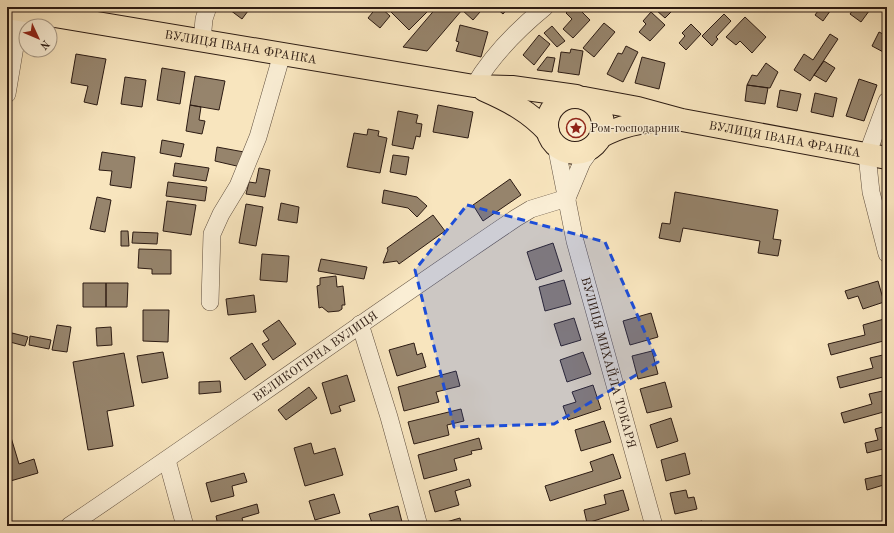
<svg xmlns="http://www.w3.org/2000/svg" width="894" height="533" viewBox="0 0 894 533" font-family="'Old Standard TT',serif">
  <rect width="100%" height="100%" fill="#f8e5be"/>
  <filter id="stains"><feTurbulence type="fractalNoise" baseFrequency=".005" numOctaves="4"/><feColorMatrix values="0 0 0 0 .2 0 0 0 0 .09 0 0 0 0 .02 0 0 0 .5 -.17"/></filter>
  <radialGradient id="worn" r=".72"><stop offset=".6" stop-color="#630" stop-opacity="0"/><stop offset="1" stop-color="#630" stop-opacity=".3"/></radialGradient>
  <!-- building -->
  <path fill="#96846c" stroke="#2c1b13" d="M226,7h25l-9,12z
    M377,7h3l10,9 -10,12 -12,-10z
    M386,7h39l4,3 -20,20z
    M437,7h37l6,5 -7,8 -11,-10 -35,41 -24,-4z
    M495,7h14l-6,7z
    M572,7h5l13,13 -17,18 -10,-9 9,-10 -6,-6z
    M658,7h18l-11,11 -9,-8z
    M821,7h12l-10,14 -8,-6z
    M855,7h17l-11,15 -11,-8z
    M651,12l14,13 -15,16 -11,-9 7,-8 -3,-3z
    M724,14l7,7 -15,16 2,2 -6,7 -10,-10z
    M745,17l21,20 -14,16 -12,-12 -4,4 -10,-8z
    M604,23l11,9 -21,25 -11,-9z
    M691,24l10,10 -15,16 -7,-7 6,-7 -3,-3z
    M460,25l28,7 -7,25 -25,-6 3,-9 -3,-1z
    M552,26l13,15 -8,6 -13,-14z
    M879,32l8,4v18l-15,-8z
    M830,34l8,5 -28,42 -16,-11 10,-16 9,6z
    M539,35l11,9 -16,21 -11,-10z
    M626,46l12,6 -15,30 -16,-8 11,-21 4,1z
    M571,49l12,2 -4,24 -21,-3 3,-20 9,1z
    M76,54l30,5 -9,46 -13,-3 4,-16 -17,-3z
    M547,57l8,1 -3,14 -15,-2z
    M642,57l23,6 -6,26 -24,-6z
    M824,61l11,7 -9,14 -12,-7z
    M766,63l12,9 -8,16 -23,-3 5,-10 5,1z
    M162,68l23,4 -5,32 -23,-4z
    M195,76l30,5 -6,29 -29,-5z
    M125,77l21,3 -4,27 -21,-3z
    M859,79l18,6 -13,36 -18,-5z
    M747,85l21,3 -3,16 -20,-3z
    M780,90l21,4 -4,17 -20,-4z
    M815,93l22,5 -4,19 -22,-5z
    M190,105l11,2 -2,13 6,1 -3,13 -16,-3z
    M438,105l35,7 -5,26 -35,-6z
    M398,111l20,4 -2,8 6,1 -2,13 -4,-1 -3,13 -21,-4z
    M368,129l11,2 -1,5 9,2 -7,35 -33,-6 7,-34 13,2z
    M162,140l22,4 -3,13 -21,-4z
    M217,147l27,5 -3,15 -26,-6z
    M102,152l33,5 -4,31 -21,-3 2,-14 -13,-1z
    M393,155l16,2 -3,18 -16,-3z
    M175,163l34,5 -3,13 -33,-5z
    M259,168l11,2 -5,27 -19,-3 3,-12 7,1z
    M510,179l11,16 -38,26 -10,-16z
    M168,182l39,5 -2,14 -39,-5z
    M384,190l33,7 10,9 -10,11 -9,-9 -26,-5z
    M675,192l103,18 -5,29 8,1 -3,16 -20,-3 2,-12 -77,-13 -3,14 -21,-4 3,-15 8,1z
    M97,197l14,3 -6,32 -15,-3z
    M167,201l29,4 -5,30 -28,-4z
    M281,203l18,4 -2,16 -19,-3z
    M246,204l17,3 -7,39 -17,-3z
    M433,215l12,16 -46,33 -2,-3 -14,2 5,-13 -1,-2z
    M121,231h7l1,15h-8z
    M133,232l25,1 -1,11 -25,-1z
    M553,243l9,28 -26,9 -9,-28z
    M139,249l32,1v24h-19v-5l-14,-1z
    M262,254l27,2 -2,26 -27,-2z
    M321,259l46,8 -3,12 -46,-8z
    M336,276l1,11 6,-1 2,19h-3v4l-3,2 -11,1 -6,-5 -3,1 -2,-22 3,-1v-7z
    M564,280l7,24 -26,7 -6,-24z
    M878,281l6,21 -21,7 -5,-13 -10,3 -3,-8z
    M83,283h23v24h-23z
    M106,283h22l-1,24h-21z
    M254,295l2,17 -28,3 -2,-16z
    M143,310h26l-1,32 -25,-1z
    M651,313l7,24 -28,8 -7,-24z
    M574,318l7,22 -20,6 -7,-22z
    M884,319l3,21 -56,15 -3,-11 37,-9 -2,-10z
    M279,320l17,24 -23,16 -11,-16 7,-4 -6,-9z
    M57,325l14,2 -4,25 -15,-2z
    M111,327l1,18 -15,1 -1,-18z
    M12,333l16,4 -3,9 -15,-4z
    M30,336l21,4 -2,9 -20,-4z
    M252,343l14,22 -21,15 -15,-22z
    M414,343l3,12 5,-2 4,14 -29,9 -8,-26z
    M652,351l6,23 -20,5 -6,-23z
    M163,352l5,26 -26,5 -5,-27z
    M583,352l8,22 -24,8 -7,-22z
    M124,353l10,53 -27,5 6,35 -25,4 -15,-88z
    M887,354v22l-47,12 -3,-11 36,-9 -3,-10z
    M456,371l4,15 -24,6 3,10 -35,9 -6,-24z
    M347,375l8,26 -16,5 2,5 -10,3 -9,-31z
    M220,381l1,11 -22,2v-12z
    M665,382l7,25 -25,6 -7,-24z
    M593,385l8,24 -33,11 -5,-14 13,-4 -4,-10z
    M309,387l8,11 -31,22 -8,-10z
    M887,390v21l-43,12 -3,-10 31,-9 -3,-10z
    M461,409l3,12 -17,4 2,10 -35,9 -6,-22z
    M671,418l7,23 -21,7 -7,-23z
    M604,421l7,21 -30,9 -6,-21z
    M7,424l12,40 15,-5 4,14 -31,9z
    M886,426l1,22 -20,5 -2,-10 13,-3 -3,-11z
    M479,438l3,11 -11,2 1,3 -18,5 3,11 -33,9 -6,-24z
    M311,443l3,11 21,-6 8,27 -38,11 -11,-38z
    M685,453l5,21 -24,7 -5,-21z
    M613,454l8,24 -71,23 -5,-15 48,-15 -3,-9z
    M244,473l3,9 -15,4 2,10 -23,6 -5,-19z
    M887,474v10l-20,6 -2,-11z
    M469,479l2,7 -16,5 4,14 -24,7 -6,-21z
    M623,490l6,20 -42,13 -3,-13 22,-6 -2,-9z
    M686,490l2,8 6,-1 3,12 -22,5 -5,-21z
    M334,494l6,19 -25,7 -6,-19z
    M257,504l2,9 -17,5 2,8h-26l-2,-10z
    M398,506l5,20h-41l10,-3 -3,-9z
    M460,518l2,8h-26v-1z
    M702,521l2,5h-22z"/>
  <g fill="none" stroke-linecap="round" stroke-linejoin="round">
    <!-- minor casing -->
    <g stroke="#5f4e3e" stroke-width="18">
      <g id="minor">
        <path d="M202,41l2,-22 4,-12"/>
        <path d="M474,86c18,-31 43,-56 71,-79"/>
        <path d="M7,94l14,-83"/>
        <path d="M887,101l-20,54 4,37 16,62"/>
        <path id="s1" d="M556,145l19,96 79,285"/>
        <path d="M567,198l15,-36 13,-18"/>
        <path d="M210,302l2,-68 9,-20 17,-28 20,-49 24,-83"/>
        <path d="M360,324l29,93 30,109"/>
        <path d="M167,460l18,66"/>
        <path id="s2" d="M69,526c150,-101 297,-207 447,-308l15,-9 36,-11"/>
      </g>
    </g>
    <!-- major casing -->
    <g stroke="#2c1b13" stroke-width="24">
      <g id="major">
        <path id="s3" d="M7,8l467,78 38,1 64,9"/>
        <path d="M484,90c25,11 46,22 64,42"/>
        <circle cx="575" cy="125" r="28"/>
        <path id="s4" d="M584,98l54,10 44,12 205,38"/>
        <path d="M600,137c20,-11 42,-16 65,-17"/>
      </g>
    </g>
    <!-- minor -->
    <use href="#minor" stroke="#faeed5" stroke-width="17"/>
    <!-- major -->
    <use href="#major" stroke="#f8e5be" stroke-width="22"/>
  </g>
  <!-- marked area -->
  <path fill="#1d4ed8" fill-opacity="0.2" stroke="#1d4ed8" stroke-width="3" stroke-dasharray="8 5" stroke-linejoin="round" d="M467,205l138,37 53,120 -104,62 -100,3 -39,-157z"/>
  <!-- icons -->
  <defs>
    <g id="sight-ring" transform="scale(1)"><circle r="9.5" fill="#faeed5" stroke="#8f2418" stroke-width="1.5"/><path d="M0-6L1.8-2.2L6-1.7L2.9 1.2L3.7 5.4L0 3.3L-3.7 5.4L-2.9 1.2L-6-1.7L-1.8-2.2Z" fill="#8f2418"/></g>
  </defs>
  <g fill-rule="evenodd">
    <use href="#sight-ring" x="576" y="128"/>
  </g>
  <g text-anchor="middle" stroke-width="3" stroke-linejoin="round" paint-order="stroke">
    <!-- street labels -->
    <g font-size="12" fill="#2c1b13" stroke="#faeed5">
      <text dy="4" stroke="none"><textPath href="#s3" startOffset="237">ВУЛИЦЯ ІВАНА ФРАНКА</textPath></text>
      <text dy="4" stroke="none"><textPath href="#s4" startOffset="205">ВУЛИЦЯ ІВАНА ФРАНКА</textPath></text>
      <text dy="4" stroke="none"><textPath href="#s2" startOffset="299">ВЕЛИКОГІРНА ВУЛИЦЯ</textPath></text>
      <text dy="4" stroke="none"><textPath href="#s1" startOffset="224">ВУЛИЦЯ МИХАЙЛА ТОКАРЯ</textPath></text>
    </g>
    <!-- poi labels -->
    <g font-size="12" fill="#2c1b13" stroke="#faeed5" text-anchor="start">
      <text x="590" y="132">Ром-господарник</text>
    </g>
  </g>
  <!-- margin -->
  <rect width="894" height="533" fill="none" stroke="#f8e5be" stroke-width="24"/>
  <rect x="8" y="8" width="878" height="517" fill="none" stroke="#2c1b13" stroke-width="2"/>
  <rect x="12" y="12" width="870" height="509" fill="none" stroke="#2c1b13"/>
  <!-- north arrow -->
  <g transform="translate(38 38) rotate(134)"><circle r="19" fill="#faeed5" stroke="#a89a87"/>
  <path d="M0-3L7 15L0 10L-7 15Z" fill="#8f2418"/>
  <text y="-6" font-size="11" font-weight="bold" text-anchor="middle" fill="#2c1b13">N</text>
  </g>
  <rect width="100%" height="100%" filter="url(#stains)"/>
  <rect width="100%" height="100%" fill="url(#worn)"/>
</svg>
